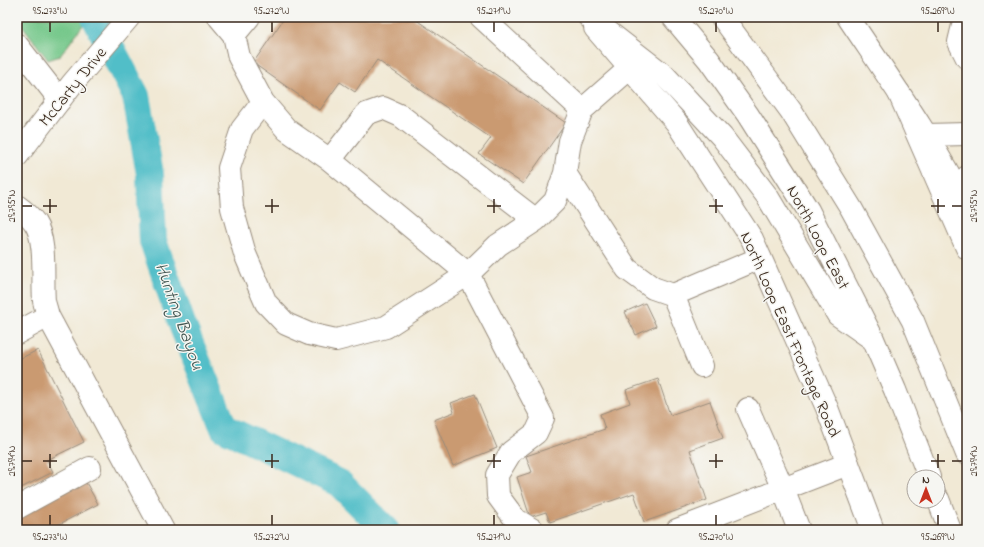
<svg xmlns="http://www.w3.org/2000/svg" width="984" height="547" viewBox="0 0 984 547" font-family="'Indie Flower',sans-serif">
  <rect width="100%" height="100%" fill="#f6f6f2"/>
  <filter id="ink" filterUnits="userSpaceOnUse"><feTurbulence type="fractalNoise" baseFrequency=".025" numOctaves="2"/><feDisplacementMap in="SourceGraphic" scale="8" xChannelSelector="R" yChannelSelector="G"/><feConvolveMatrix kernelMatrix="1 2 1 2 8 2 1 2 1" color-interpolation-filters="sRGB"/></filter>
  <filter id="wash" filterUnits="userSpaceOnUse"><feTurbulence type="fractalNoise" baseFrequency=".012" numOctaves="4" result="noise"/><feDisplacementMap in="SourceGraphic" scale="16" xChannelSelector="R" yChannelSelector="G"/><feGaussianBlur stdDeviation="0.9" result="paint"/><feColorMatrix in="noise" values="0 0 0 0 0 0 0 0 0 0 0 0 0 0 0 0 0 1.4 0 .05"/><feComposite in="paint" operator="in"/></filter>
  <g filter="url(#wash)">
    <rect width="100%" height="100%" fill="#f1e9d5"/>
    <!-- green -->
    <path fill="#74c78a" stroke="#587854" d="M17,17h72l-29,39 -12,4 -6,-8 -25,-34z"/>
    <g fill="none" stroke-linecap="round" stroke-linejoin="round">
      <!-- river -->
      <path stroke="#51bec8" stroke-width="28" d="M95,17l41,79 14,78 3,67 29,83 42,104 115,55 47,47"/>
    </g>
    <g id="blocks">
      <!-- building -->
      <path fill="#ca9a71" d="M285,17h127l154,106 -43,61 -44,-30 12,-16 -114,-78 -22,32 -15,-10 -20,28 -67,-47z
        M645,303l11,23 -20,9 -11,-23z
        M38,350l46,92 -37,18 6,12 -36,18v-130z
        M658,379l12,36 40,-14 13,37 -33,12 17,50 -63,22 -10,-29 -84,29 -4,-10 -16,5 -13,-40 15,-5 -6,-16 79,-27 -5,-15 30,-11 -4,-13z
        M475,394l22,54 -44,18 -19,-46 20,-8 -3,-9z
        M84,479l14,25 -50,26h-31v-16z"/>
    </g>
  </g>
  <g filter="url(#ink)">
    <use href="#blocks" fill-opacity="0" stroke="#968a7a" stroke-width="1"/>
    <g fill="none" stroke-linecap="round" stroke-linejoin="round">
      <!-- minor casing -->
      <g stroke="#968a7a" stroke-width="24">
        <path id="minor" d="M219,17l15,18 5,22 24,45 24,28 43,30 138,114 75,144 -7,15 -25,19 -14,23 1,21 17,23 18,11
          M481,17l101,93 48,-42
          M965,17l-6,25 8,16
          M234,35l15,-18
          M17,45l43,55
          M263,102l-21,27 -13,39 3,40 13,46 21,49 20,21 23,10 27,6 50,-13 82,-53 30,-29 38,-25 19,-19 10,-28 5,-32 12,-31
          M926,135l41,-1
          M330,160l36,-46 17,-6 18,8 135,104
          M565,173l62,96 26,19 20,7 87,-37
          M959,192l8,-15
          M17,206c7,5 13,10 18,17 12,19 7,56 9,78 1,5 3,10 4,15l115,214
          M673,295l29,71
          M17,333l31,-17
          M748,409l35,80 16,41
          M17,508l73,-40
          M677,530l171,-66"/>
      </g>
      <!-- major casing -->
      <g stroke="#968a7a" stroke-width="24">
        <path id="major" d="M848,17c42,63 86,124 119,192
          M595,28l81,94 76,117 75,169 46,122
          M17,156l55,-72 57,-67"/>
      </g>
      <!-- highway casing -->
      <g stroke="#968a7a" stroke-width="24">
        <path id="highway" d="M589,17l76,59 57,61 45,59 71,119 33,23
          M673,17l36,43 39,55 60,95 65,129 22,51 34,87
          M722,17l69,94 60,97 62,113 54,133
          M899,93l68,155
          M938,499l12,31"/>
      </g>
      <!-- minor -->
      <use href="#minor" stroke="#fff" stroke-width="22"/>
      <!-- major -->
      <use href="#major" stroke="#fff" stroke-width="22"/>
      <!-- highway -->
      <use href="#highway" stroke="#fff" stroke-width="22"/>
    </g>
  </g>
  <!-- ticks -->
  <path fill="none" stroke="#3b2a1e" stroke-width="1.5" d="M50,22v10M272,22v10M494,22v10M716,22v10M938,22v10M50,199v14M272,199v14M494,199v14M716,199v14M938,199v14M22,206h10M43,206h14M265,206h14M487,206h14M709,206h14M931,206h14M952,206h10M50,454v14M272,454v14M494,454v14M716,454v14M938,454v14M22,461h10M43,461h14M265,461h14M487,461h14M709,461h14M931,461h14M952,461h10M50,515v10M272,515v10M494,515v10M716,515v10M938,515v10"/>
  <g text-anchor="middle" stroke-width="3" stroke-linejoin="round" paint-order="stroke">
    <!-- street labels -->
    <g font-size="17" fill="#3b2a1e" stroke="#f6f6f2">
      <text transform="translate(72 86) rotate(-51)" y="6">McCarty Drive</text>
      <text transform="translate(819 237) rotate(62)" y="6">North Loop East</text>
      <text transform="translate(791 334) rotate(66)" y="6">North Loop East Frontage Road</text>
    </g>
    <!-- water labels -->
    <g font-size="18" font-style="italic" fill="#425651" stroke="#f6f6f2">
      <text transform="translate(180 316) rotate(70)" y="6">Hunting Bayou</text>
    </g>
  </g>
  <!-- margin -->
  <rect width="984" height="547" fill="none" stroke="#f6f6f2" stroke-width="44"/>
  <!-- north arrow -->
  <g transform="translate(926 489)"><circle r="19" fill="#f6f6f2" stroke="#aba49d"/>
  <path d="M0-3L7 15L0 10L-7 15Z" fill="#c8321e"/>
  <text y="-6" font-size="11" font-weight="bold" text-anchor="middle" fill="#3b2a1e">N</text>
  </g>
  <rect x="22" y="22" width="940" height="503" fill="none" stroke="#3b2a1e" stroke-width="1.5"/>
  <g font-size="10" text-anchor="middle" fill="#3b2a1e">
    <text x="50" y="14">95.273°W</text>
    <text x="272" y="14">95.272°W</text>
    <text x="494" y="14">95.271°W</text>
    <text x="716" y="14">95.270°W</text>
    <text x="938" y="14">95.269°W</text>
    <text transform="translate(11 206) rotate(-90)" y="4">29.795°N</text>
    <text transform="translate(973 206) rotate(-90)" y="4">29.795°N</text>
    <text transform="translate(11 461) rotate(-90)" y="4">29.794°N</text>
    <text transform="translate(973 461) rotate(-90)" y="4">29.794°N</text>
    <text x="50" y="540">95.273°W</text>
    <text x="272" y="540">95.272°W</text>
    <text x="494" y="540">95.271°W</text>
    <text x="716" y="540">95.270°W</text>
    <text x="938" y="540">95.269°W</text>
  </g>
</svg>
